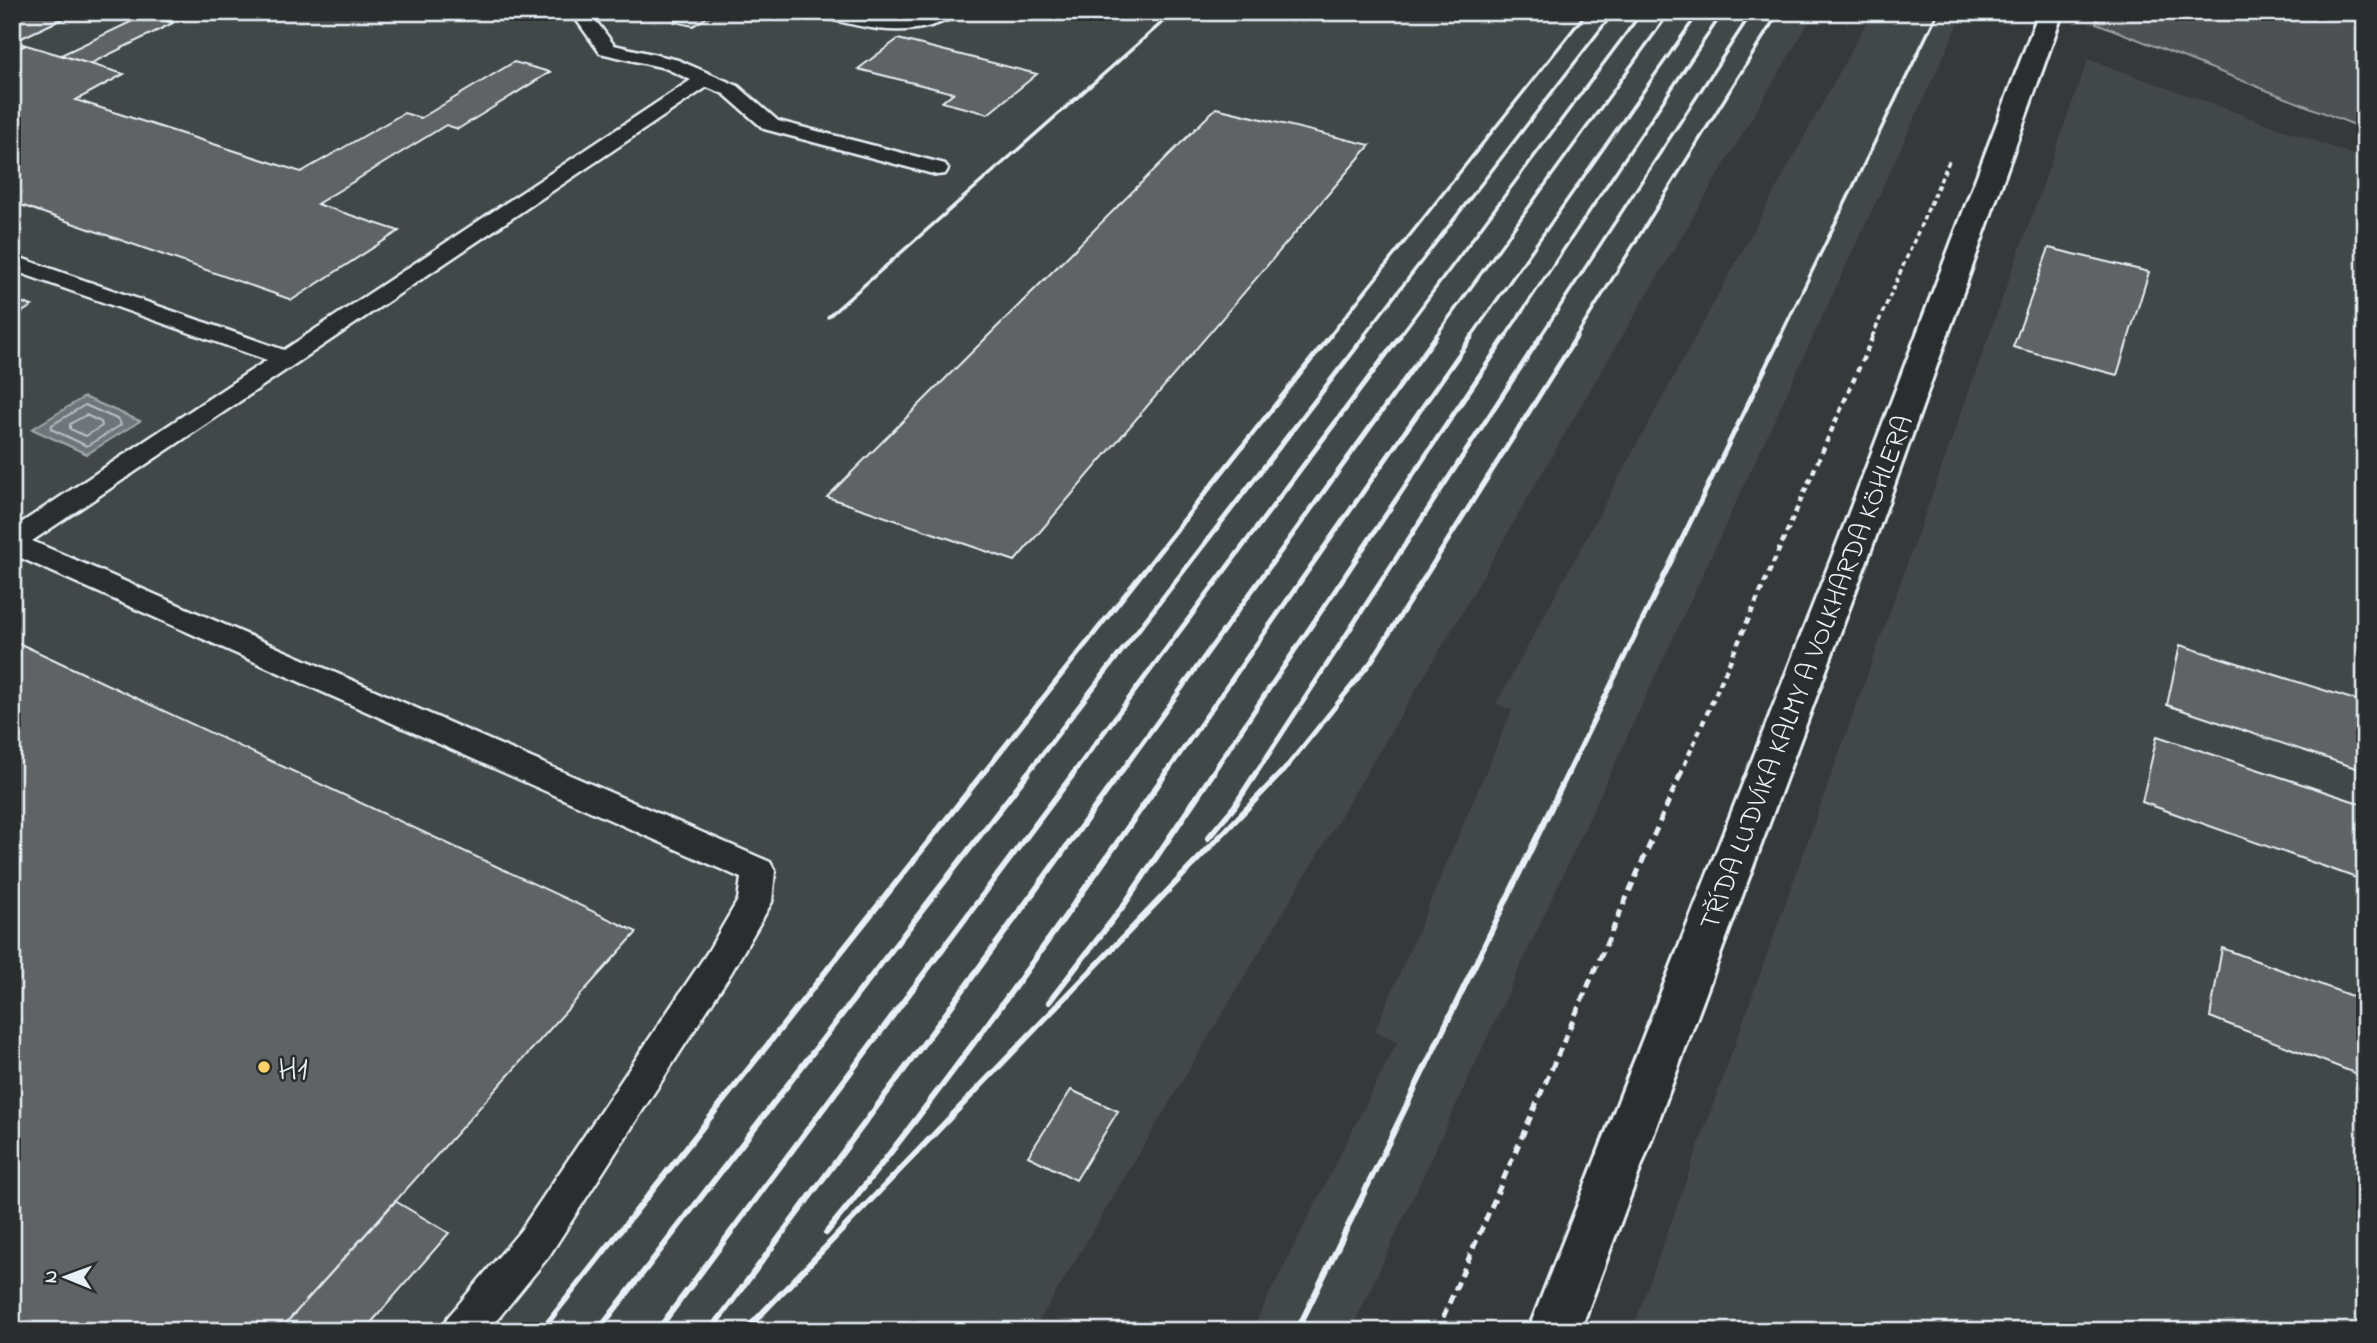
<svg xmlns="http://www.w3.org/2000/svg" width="2377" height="1343" viewBox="0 0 2377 1343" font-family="'Indie Flower',sans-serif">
  <rect width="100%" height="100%" fill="#35393a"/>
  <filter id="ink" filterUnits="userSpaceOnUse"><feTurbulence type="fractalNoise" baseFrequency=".0143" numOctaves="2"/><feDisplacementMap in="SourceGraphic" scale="14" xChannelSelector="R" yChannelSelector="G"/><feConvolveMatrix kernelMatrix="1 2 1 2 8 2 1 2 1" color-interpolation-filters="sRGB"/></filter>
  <g filter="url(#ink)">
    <!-- built -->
    <path fill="#424647" d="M12,12h1803l-236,397 -123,214 -423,708h-1021z
      M1872,12h92l-613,1319h-100l146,-289 -22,-11 137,-321 -16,-6z
      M2088,59l277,100v1172h-733z"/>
    <!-- green -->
    <path fill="#4d5152" stroke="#9aa1a5" stroke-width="2" d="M2099,12h266v117l-269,-106z"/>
    <!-- water -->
    <path fill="#707579" stroke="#a0a7ac" stroke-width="2" d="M84,397l56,24 -53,33 -55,-25z"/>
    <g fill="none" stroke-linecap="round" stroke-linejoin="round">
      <!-- shore -->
      <path stroke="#b8bfc5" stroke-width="2" d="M85,405l34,15 2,5 -34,21 -36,-17 1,-4z
        M86,415l15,7 1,4 -16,10 -16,-7v-5z"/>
    </g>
    <!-- building -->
    <path fill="#5f6365" stroke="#e8f1f8" stroke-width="2" d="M12,12h65l-62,29 11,4 -14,6z
      M140,12h57l-19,10z
      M691,12h3l15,4 -16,10 -18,-4z
      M145,15l28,8 -83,41 -29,-9z
      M898,39l139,35 -49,40 -46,-12 11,-9 -95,-24z
      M26,45l98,29 -48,26 225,72 103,-59 17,5 93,-56 36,10 -92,57 -12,-4 -129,79 82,27 -107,69 -280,-98v-151z
      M1216,108l154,37 -355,416 -188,-64z
      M2049,248l100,24 -32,103 -104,-28z
      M12,299l20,7 -20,12z
      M12,640l625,292 -358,399h-267z
      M2180,645l185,58v68l-198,-66z
      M2157,736l208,69v76l-223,-79z
      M2222,948l143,53v76l-155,-60z
      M1071,1090l47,21 -42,69 -48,-24z
      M395,1201l54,32 -85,98h-85z"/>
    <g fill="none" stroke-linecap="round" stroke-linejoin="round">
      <!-- service casing -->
      <g stroke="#e8f1f8" stroke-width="5">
        <path id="service" d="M574,12h22l-3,5 21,28 64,15 60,26 40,35 167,43 3,5 -3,5 -8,1 -173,-46 -40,-35 -17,-7 -675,454 738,321 5,9 -3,31 -41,71 -182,283 -61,75h-46l6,-14 73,-87 186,-277 31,-53 3,-22 -729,-324v-25l255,-169 -255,-90v-15l272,95 407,-270 -26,-12 -65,-15 -27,-38z
          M816,12h34l51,8 32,-8h25c-6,7 -15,10 -24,13 -40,12 -76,1 -116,-9z"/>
      </g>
      <!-- tertiary casing -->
      <g stroke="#e8f1f8" stroke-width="6">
        <path id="tertiary" d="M2039,12h24l-188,527 -295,792h-52l311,-792z"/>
      </g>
      <!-- path-far2 -->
      <path stroke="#e8f1f8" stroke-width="3.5" stroke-dasharray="5 3.5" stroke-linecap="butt" d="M1872,337l77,-176"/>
      <!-- path-far1 -->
      <path stroke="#e8f1f8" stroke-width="4.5" stroke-dasharray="6 5" stroke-linecap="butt" d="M1680,775l193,-439"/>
      <!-- path -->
      <path stroke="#e8f1f8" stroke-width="5" stroke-dasharray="9 6" stroke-linecap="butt" d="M1437,1331l244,-558"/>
      <!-- service -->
      <use href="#service" fill="#2a2d2e" fill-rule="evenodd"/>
      <!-- tertiary -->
      <use href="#tertiary" fill="#2a2d2e" fill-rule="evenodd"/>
      <!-- rail-far2 -->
      <path stroke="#e8f1f8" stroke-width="3.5" d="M828,317l346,-305
        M1329,337l258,-325
        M1363,337l251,-325
        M1399,337l243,-325
        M1435,337l235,-325
        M1471,337l228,-325
        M1505,337l218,-325
        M1540,337l212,-325
        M1576,337l203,-325
        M1780,337l158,-325"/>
      <!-- rail-far1 -->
      <path stroke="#e8f1f8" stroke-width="5" d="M982,775l348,-439
        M1026,775l339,-439
        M1072,775l328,-439
        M1119,775l317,-439
        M1165,775l307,-439
        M1211,775l295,-439
        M1255,775l286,-439
        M1280,775l91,-113 206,-326
        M1567,775l214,-439"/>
      <!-- rail -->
      <path stroke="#e8f1f8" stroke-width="6" d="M1208,838l26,-31 22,-34
        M1049,1002l75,-97 89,-132
        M826,1233c121,-147 231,-304 340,-460
        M541,1331l442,-558
        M598,1331l430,-558
        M657,1331l417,-558
        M710,1331l237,-319 173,-239
        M745,1331l536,-558
        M1297,1331l271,-558"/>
    </g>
  </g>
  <!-- markers -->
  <circle fill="#ffd166" stroke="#2a2d2e" stroke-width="2.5" cx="264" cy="1067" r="7"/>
  <g text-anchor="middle" stroke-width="5" stroke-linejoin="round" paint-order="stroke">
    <!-- street labels -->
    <g font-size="28" fill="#e8f1f8" stroke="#2a2d2e">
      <text transform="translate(1805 672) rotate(-69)" y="10">TŘÍDA LUDVÍKA KALMY A VOLKHARDA KÖHLERA</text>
    </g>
    <!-- near-poi labels -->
    <g font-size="33" fill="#e8f1f8" stroke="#2a2d2e" text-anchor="start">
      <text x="278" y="1079">H1</text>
    </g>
  </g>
  <!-- margin -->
  <rect width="2377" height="1343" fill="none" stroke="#2a2d2e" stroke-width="42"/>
  <rect x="21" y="21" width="2335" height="1301" fill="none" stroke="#e8f1f8" stroke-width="2.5" filter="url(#ink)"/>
  <!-- north arrow -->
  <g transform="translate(66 1277) rotate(271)" stroke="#2a2d2e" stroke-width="5" paint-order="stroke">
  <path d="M0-5L12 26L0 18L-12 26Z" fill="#e8f1f8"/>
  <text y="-10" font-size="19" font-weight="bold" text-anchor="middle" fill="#e8f1f8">N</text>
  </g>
</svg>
